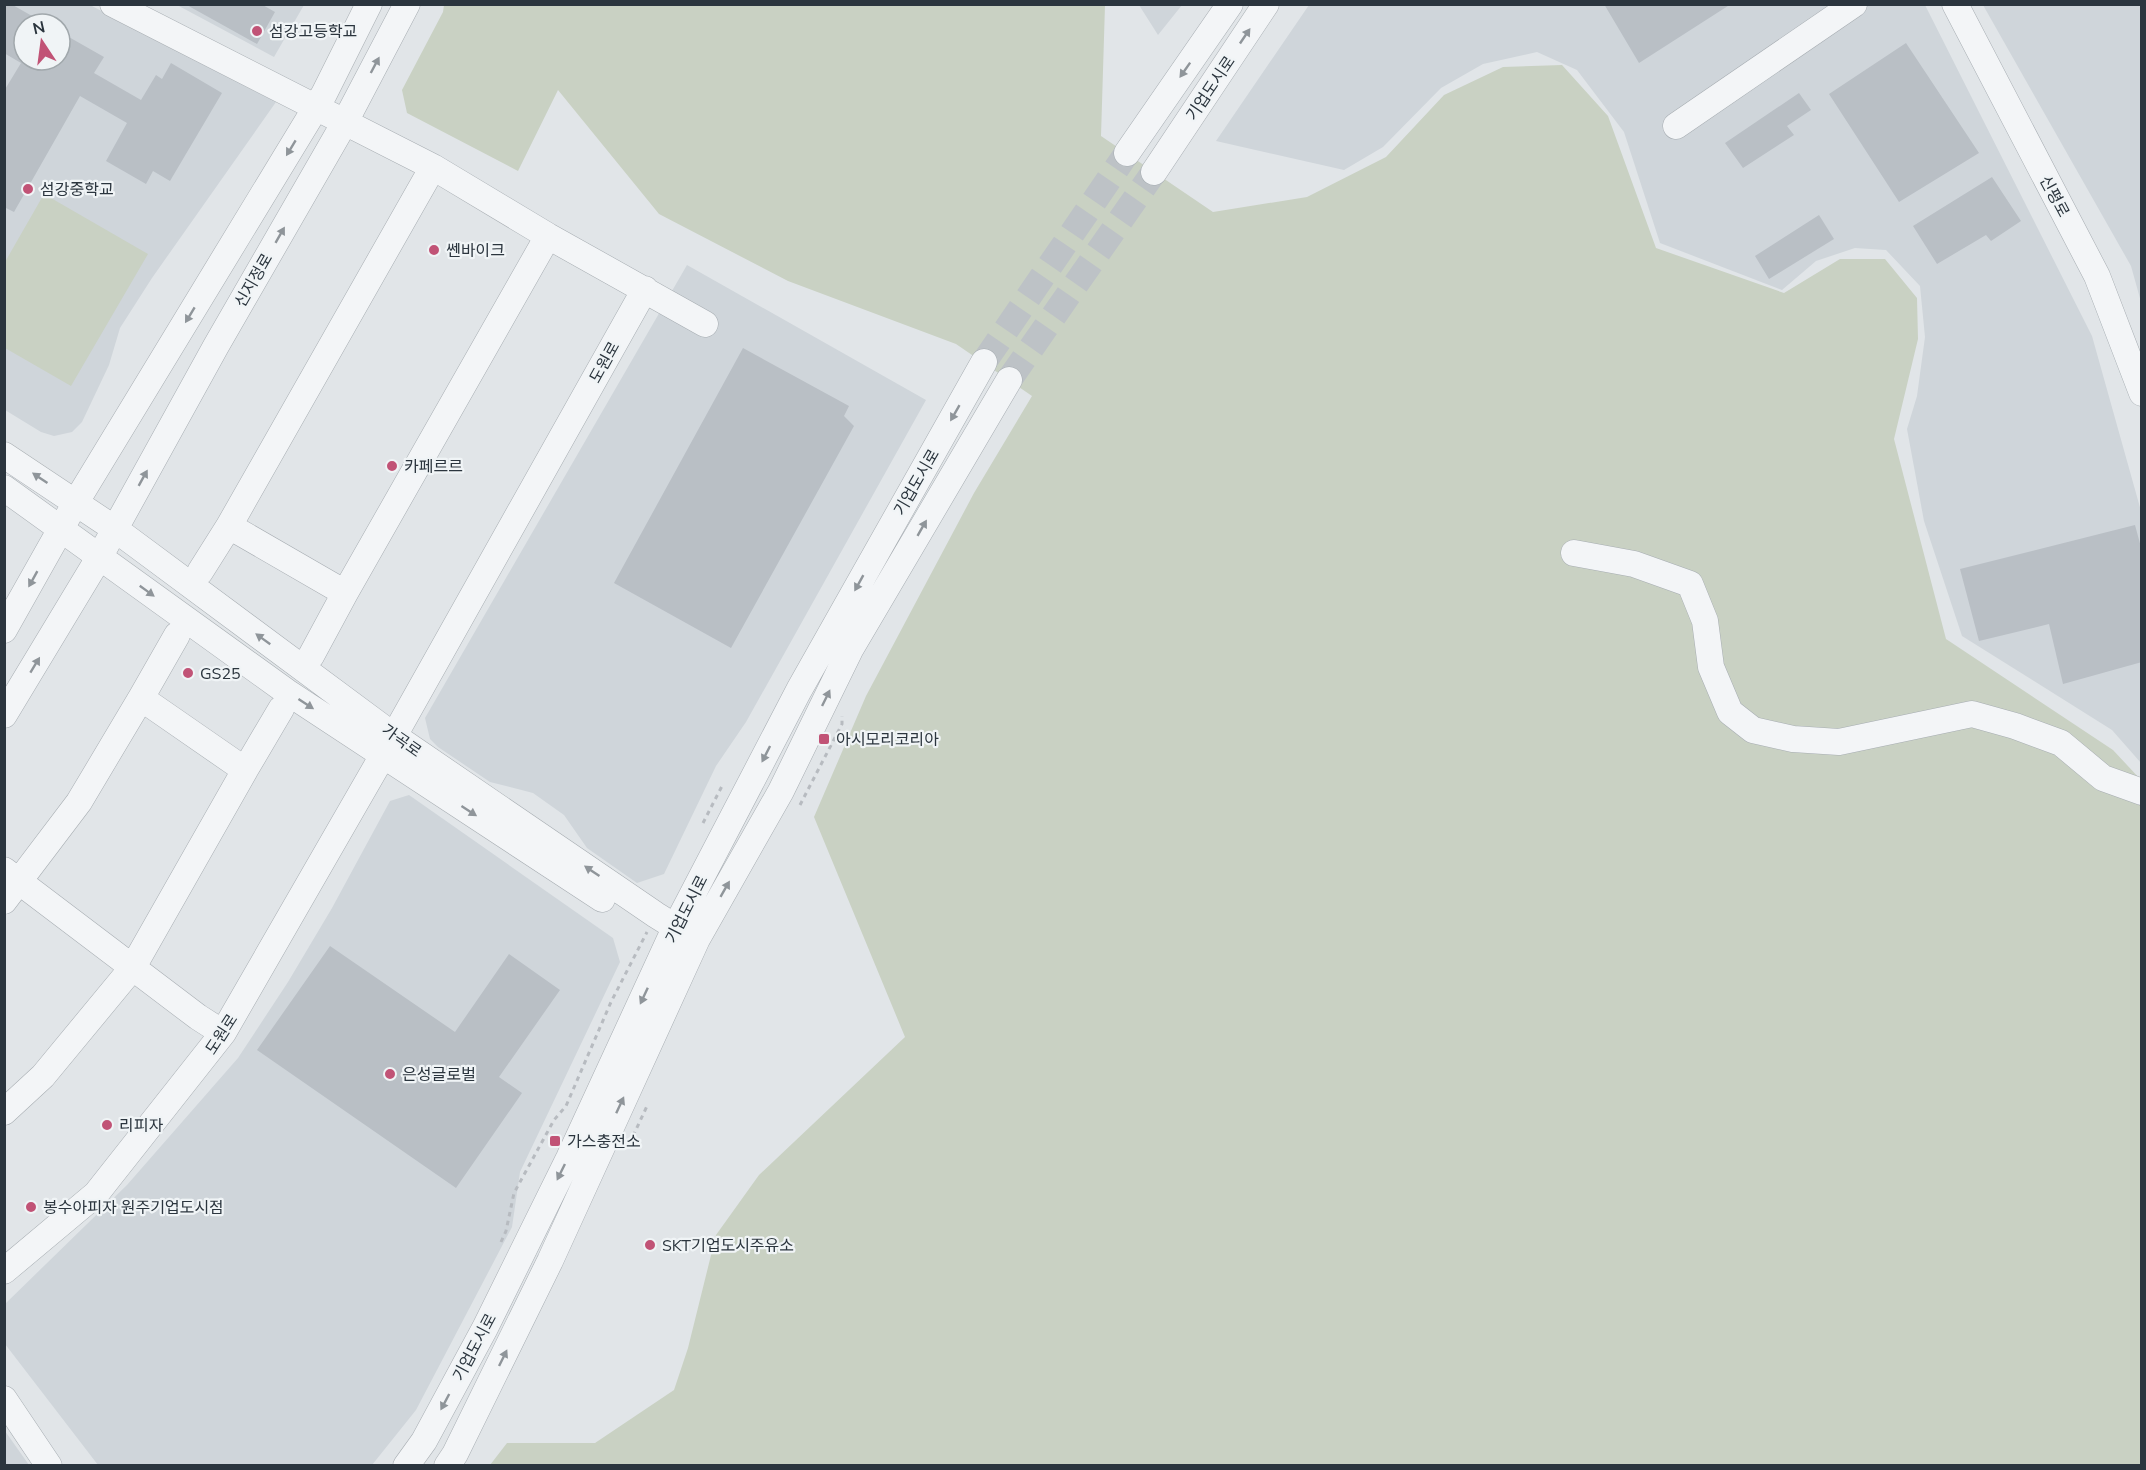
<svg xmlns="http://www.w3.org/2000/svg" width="2146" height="1470" viewBox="0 0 2146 1470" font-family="'Nunito Sans','Noto Sans KR',sans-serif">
  <rect width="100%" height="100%" fill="#e1e5e8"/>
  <!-- built -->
  <path fill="#cfd5da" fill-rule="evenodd" d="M4,5h86l186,97 -124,176 -32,50 -11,37 -27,57 -10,10 -18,4 -13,-4 -36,-22zM24,24h36v36h-36z
    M177,5h127l-30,52z
    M1139,5h43l-24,30z
    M1309,5h616l167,331 49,175v252l-29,-33 -150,-94 -38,-115 -17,-92 10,-33 8,-59 -5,-51 -34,-36 -31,-2 -39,13 -34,29 -122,-47 -36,-111 -47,-62 -40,-18 -54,12 -42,24 -58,59 -39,23 -128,-29z
    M1983,5h158v297l-10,-36z
    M687,265l239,135 -180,322 -30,44 -52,108 -27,9 -50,-35 -23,-33 -31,-22 -43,-11 -52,-35 -8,-8 -5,-21z
    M409,795l204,143 7,24 -100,210 -8,55 -96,183 -44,55h-274l-93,-121v-40l122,-119 111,-127 50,-76 44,-74 58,-107z
    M5,1431l24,34h-24z"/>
  <!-- green -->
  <path fill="#c9d1c3" d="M444,5h661l-4,131 112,76 94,-15 79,-40 58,-62 59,-28 59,-2 46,51 48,132 128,45 56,-34h45l32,39 1,41 -24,100 52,200 167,111 28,30v685h-1651l17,-22h88l79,-53 14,-42 28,-113 43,-60 146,-138 -91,-220 52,-121 108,-203 58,-97 -76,-52 -168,-63 -129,-67 -101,-124 -40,81 -111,-58 -5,-23 41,-78z
    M44,194l104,60 -77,132 -66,-38v-86z"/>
  <!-- building -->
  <path fill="#b9bfc5" d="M4,4h7l35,20h-22v36h36v-28l44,25 -10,16 47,27 15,-25 6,4 9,-16 51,30 -52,88 -17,-10 -7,13 -40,-23 21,-38 -47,-27 -66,116 -10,-5v-116l17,-28 -17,-10z
    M185,4h76l14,8 -18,32z
    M1604,4h127l-92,59z
    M1906,43l73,110 -80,49 -70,-108z
    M1799,93l12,17 -24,16 7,9 -51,33 -18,-25z
    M1992,177l29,44 -30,20 -5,-6 -49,29 -24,-38z
    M1819,215l15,24 -65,40 -14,-23z
    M743,348l106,58 -5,10 10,10 -123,222 -117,-65z
    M2135,525l7,26v111l-79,22 -14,-60 -70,17 -19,-72z
    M330,946l125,86 54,-78 51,36 -61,87 23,16 -66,95 -199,-138z"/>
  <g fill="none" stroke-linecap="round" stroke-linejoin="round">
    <!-- minor-tunnel -->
    <path stroke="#bdc2c6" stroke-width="26" stroke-dasharray="26 13" stroke-linecap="butt" d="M984,362l143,-209
      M1009,380l145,-208"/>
    <!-- minor casing -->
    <g stroke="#a7adb2" stroke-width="27">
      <path id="minor" d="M113,4l320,163 115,69 157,88
        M1955,4l142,272 45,117
        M1676,126l178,-122
        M1127,153l103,-149
        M433,167l-204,359 116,67 203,-357
        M1154,172l112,-168
        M4,455l111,74 279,207 262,179 32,20
        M4,488l283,204 315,207
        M1574,553l60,11 56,20 15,37 6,46 19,45 23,18 40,9 46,3 133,-28 43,12 46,17 42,35 39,14
        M200,572l29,-46
        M4,630l72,-128 248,-408 45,-90
        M311,656l34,-63
        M141,698l36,-63
        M4,715l96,-159 116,-210 129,-224 62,-118
        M245,770l36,-61
        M4,870l194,147 25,16
        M4,901l75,-99 62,-104 104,72 -112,197 -90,109 -39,36
        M4,1271l92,-77 127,-161 171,-297 251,-447
        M4,1399l45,67
        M406,1466l18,-25 61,-113 84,-170 106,-230 124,-238 185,-328
        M447,1466l8,-12 95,-193 147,-322 84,-148 69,-141 159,-270"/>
    </g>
    <!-- path -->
    <path stroke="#b7bbc0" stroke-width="3" stroke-dasharray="4.5 4.5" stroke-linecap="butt" d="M800,805l42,-81v-8
      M703,823l19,-37
      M633,1136l15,-32
      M501,1242l5,-11 8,-38 40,-73 12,-14 45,-104 36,-70"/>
    <!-- minor -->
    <use href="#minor" stroke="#f3f5f7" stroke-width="26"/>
  </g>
  <!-- one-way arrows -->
  <defs><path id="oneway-solid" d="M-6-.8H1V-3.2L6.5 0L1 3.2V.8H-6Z" transform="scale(1.5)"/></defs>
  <g fill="#8f959a">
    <use href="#oneway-solid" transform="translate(1245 36) rotate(-56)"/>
    <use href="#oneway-solid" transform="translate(375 65) rotate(-62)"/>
    <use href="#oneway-solid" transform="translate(1185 70) rotate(125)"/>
    <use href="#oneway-solid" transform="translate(291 148) rotate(121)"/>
    <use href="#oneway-solid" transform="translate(280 235) rotate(-60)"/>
    <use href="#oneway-solid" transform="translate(190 315) rotate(121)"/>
    <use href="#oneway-solid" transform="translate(955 413) rotate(120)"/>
    <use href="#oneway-solid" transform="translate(40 478) rotate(-146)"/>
    <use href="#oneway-solid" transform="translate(143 478) rotate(-61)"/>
    <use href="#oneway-solid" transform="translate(922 528) rotate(-60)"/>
    <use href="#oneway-solid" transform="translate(33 579) rotate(119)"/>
    <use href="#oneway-solid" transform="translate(859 583) rotate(119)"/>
    <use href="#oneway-solid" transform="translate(147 591) rotate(36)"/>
    <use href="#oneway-solid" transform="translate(263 639) rotate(-144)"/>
    <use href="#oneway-solid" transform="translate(35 665) rotate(-59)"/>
    <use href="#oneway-solid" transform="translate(826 698) rotate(-64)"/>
    <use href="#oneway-solid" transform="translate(306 704) rotate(33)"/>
    <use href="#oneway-solid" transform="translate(766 754) rotate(117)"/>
    <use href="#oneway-solid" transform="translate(469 811) rotate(33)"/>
    <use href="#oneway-solid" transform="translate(592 871) rotate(-146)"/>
    <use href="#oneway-solid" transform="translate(725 889) rotate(-60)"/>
    <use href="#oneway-solid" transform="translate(644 996) rotate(115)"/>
    <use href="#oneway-solid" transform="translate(620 1105) rotate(-65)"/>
    <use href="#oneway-solid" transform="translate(561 1172) rotate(116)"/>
    <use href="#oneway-solid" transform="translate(503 1358) rotate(-64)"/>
    <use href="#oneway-solid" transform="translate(445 1402) rotate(118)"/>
  </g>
  <!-- markers -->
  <g fill="#c15376" stroke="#f0f4f6" stroke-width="2">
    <circle cx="257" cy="31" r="6"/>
    <circle cx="28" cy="189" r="6"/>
    <circle cx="434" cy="250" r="6"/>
    <circle cx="392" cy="466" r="6"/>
    <circle cx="188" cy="673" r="6"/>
    <rect x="818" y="733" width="12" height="12" rx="3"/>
    <circle cx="390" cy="1074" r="6"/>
    <circle cx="107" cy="1125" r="6"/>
    <rect x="549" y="1135" width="12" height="12" rx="3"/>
    <circle cx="31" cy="1207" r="6"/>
    <circle cx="650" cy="1245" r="6"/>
  </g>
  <g text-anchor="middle" stroke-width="4.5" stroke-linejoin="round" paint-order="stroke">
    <!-- poi labels -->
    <g font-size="16" fill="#2b353e" stroke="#f0f4f6" text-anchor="start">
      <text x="269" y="37">섬강고등학교</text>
      <text x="40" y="195">섬강중학교</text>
      <text x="446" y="256">쎈바이크</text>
      <text x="404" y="472">카페르르</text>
      <text x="200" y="679">GS25</text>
      <text x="836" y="745">아시모리코리아</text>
      <text x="402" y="1080">은성글로벌</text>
      <text x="119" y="1131">리피자</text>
      <text x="567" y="1147">가스충전소</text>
      <text x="43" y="1213">봉수아피자 원주기업도시점</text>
      <text x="662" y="1251">SKT기업도시주유소</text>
    </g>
    <!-- street labels -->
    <g font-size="16" fill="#2b353e" stroke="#f0f4f6">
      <text transform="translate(1210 88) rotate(-56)" y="6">기업도시로</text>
      <text transform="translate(2055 196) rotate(62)" y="6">신평로</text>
      <text transform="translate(253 280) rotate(-60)" y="6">신지정로</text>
      <text transform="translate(604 362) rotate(-61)" y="6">도원로</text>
      <text transform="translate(916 482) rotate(-60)" y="6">기업도시로</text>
      <text transform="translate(402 740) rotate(35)" y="6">가곡로</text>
      <text transform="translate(686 909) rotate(-63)" y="6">기업도시로</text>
      <text transform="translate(221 1034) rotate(-57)" y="6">도원로</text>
      <text transform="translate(474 1347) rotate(-62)" y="6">기업도시로</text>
    </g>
  </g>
  <!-- border -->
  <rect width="2146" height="1470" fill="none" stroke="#2b353e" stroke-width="12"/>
  <!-- north arrow -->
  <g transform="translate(42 42) rotate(347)"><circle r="28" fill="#f0f4f6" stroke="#a1a8ac" stroke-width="1.5"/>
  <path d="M0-4.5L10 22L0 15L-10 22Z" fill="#c15376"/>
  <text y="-9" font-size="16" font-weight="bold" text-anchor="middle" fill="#2b353e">N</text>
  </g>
</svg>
